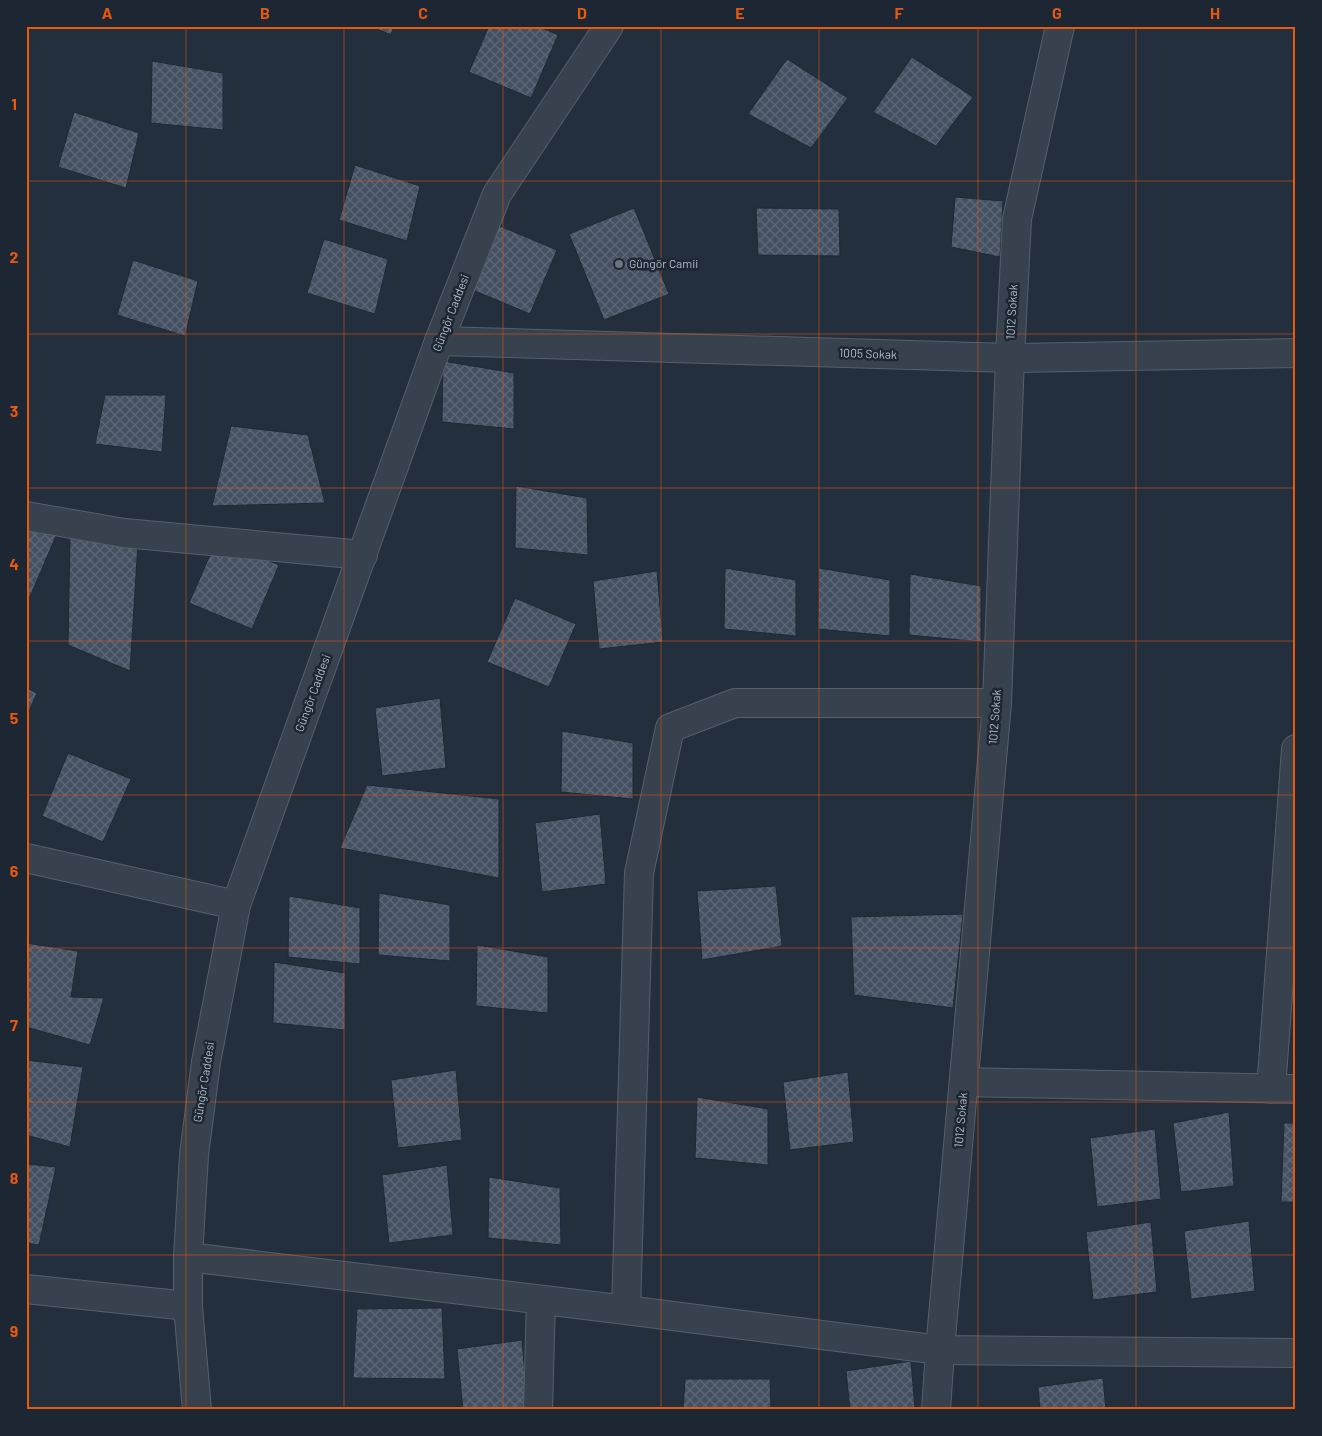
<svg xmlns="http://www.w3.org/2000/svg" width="1322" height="1436" viewBox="0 0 1322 1436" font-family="Barlow,sans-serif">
  <defs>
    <pattern id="building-cross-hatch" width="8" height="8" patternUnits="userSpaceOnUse" patternTransform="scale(1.25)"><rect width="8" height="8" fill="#455162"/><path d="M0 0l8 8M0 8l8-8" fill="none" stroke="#5d6877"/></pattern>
  </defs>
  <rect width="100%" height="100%" fill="#242f3e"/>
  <!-- building -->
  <path fill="url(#building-cross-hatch)" stroke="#1f2835" d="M370,26h24l-3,9z
    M489,26h49l20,9 -27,63 -62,-26z
    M912,57l61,40 -37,49 -63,-34z
    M787,59l61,39 -37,50 -63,-34z
    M152,61l71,12v57l-72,-7z
    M74,112l65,21 -13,55 -68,-21z
    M355,165l65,21 -13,55 -68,-21z
    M955,197l48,4 -3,56 -49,-10z
    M634,208l35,86 -65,26 -35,-86z
    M756,208l83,1 1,47 -82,-1z
    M495,224l62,26 -27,64 -62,-26z
    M324,239l64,20 -13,55 -68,-21z
    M133,260l65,21 -13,55 -68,-21z
    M443,361l71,12v56l-72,-7z
    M105,395h61l-4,57 -67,-8z
    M231,426l77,9 17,68 -113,3z
    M516,486l71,12 1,57 -73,-7z
    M26,523l30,13 -27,63 -3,-1z
    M70,536l68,7 -8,128 -62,-26z
    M217,539l62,26 -27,64 -63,-26z
    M725,568l71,12v56l-72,-7z
    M819,568l71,12v56l-72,-7z
    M657,571l6,71 -64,7 -6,-68z
    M910,574l71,12v56l-72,-7z
    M515,598l61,26 -27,63 -62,-25z
    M26,688l11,5 -11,25z
    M440,698l6,70 -64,8 -7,-68z
    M562,731l71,12v56l-72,-7z
    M68,753l63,26 -28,63 -61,-26z
    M367,785l132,14v79l-159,-30z
    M600,814l6,70 -64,8 -7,-69z
    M776,886l6,60 -80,14 -5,-69z
    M379,893l71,12v56l-72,-6z
    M289,896l71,12v56l-72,-7z
    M963,914l-10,94 -99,-13 -3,-78z
    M26,943l52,8 -7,46 33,1 -14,47 -64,-18z
    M477,945l71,12v56l-72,-7z
    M274,962l71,11v57l-72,-7z
    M26,1060l57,7 -13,80 -44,-12z
    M456,1070l6,70 -64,8 -7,-68z
    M848,1072l6,70 -64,8 -7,-68z
    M697,1097l71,12v56l-73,-7z
    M1229,1112l5,74 -53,6 -8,-69z
    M1284,1123h12v79h-15z
    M1155,1129l6,70 -64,8 -7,-69z
    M26,1164l30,3 -17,78 -13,-2z
    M447,1165l6,70 -64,8 -7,-68z
    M489,1177l71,11 1,57 -73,-7z
    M1249,1221l6,70 -64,8 -7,-68z
    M1151,1222l6,70 -64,8 -7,-68z
    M442,1308l3,71 -92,-1 4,-69z
    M522,1340l6,70h-65l-6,-61z
    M911,1361l4,49h-65l-4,-39z
    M1103,1378l3,32h-66l-2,-23z
    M685,1379h85l1,31h-88z"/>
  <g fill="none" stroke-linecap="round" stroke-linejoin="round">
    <!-- minor casing -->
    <g stroke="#565f6c" stroke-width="30">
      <path id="minor" d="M439,341l571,17 286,-5
        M26,516l98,17 239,22
        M26,858l210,47
        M964,1082l332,7
        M1271,1089l25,-340
        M188,1257l438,53 314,40 356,3
        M26,1289l162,17
        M626,1310l13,-437 31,-145 65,-25h262
        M538,1410l3,-110"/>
    </g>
    <!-- tertiary casing -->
    <g stroke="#565f6c" stroke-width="30">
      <path id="tertiary" d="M197,1410l-9,-104v-49l6,-102 12,-93 30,-157 203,-564 58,-147 112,-168
        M936,1410l4,-60 57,-647 13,-345 7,-139 43,-193"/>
    </g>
    <!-- minor -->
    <use href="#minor" stroke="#38414e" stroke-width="28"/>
    <!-- tertiary -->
    <use href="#tertiary" stroke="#38414e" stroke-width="28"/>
  </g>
  <!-- grid -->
  <path fill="none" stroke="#e8590c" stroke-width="1" stroke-opacity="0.55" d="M186,26v1384M344,26v1384M503,26v1384M661,26v1384M819,26v1384M978,26v1384M1136,26v1384M26,181h1270M26,334h1270M26,488h1270M26,641h1270M26,795h1270M26,948h1270M26,1102h1270M26,1255h1270"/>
  <!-- markers -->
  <circle fill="#6b7280" stroke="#1d2633" stroke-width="2" cx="619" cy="264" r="5"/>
  <g text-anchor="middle" stroke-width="5" stroke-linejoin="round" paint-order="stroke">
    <!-- poi labels -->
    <g font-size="12" fill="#b4bcc9" stroke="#1d2633" text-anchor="start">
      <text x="629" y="268">Güngör Camii</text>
    </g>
    <!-- street labels -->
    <g font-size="12" fill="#b4bcc9" stroke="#1d2633">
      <text transform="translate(1012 312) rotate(-87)" y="4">1012 Sokak</text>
      <text transform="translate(451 313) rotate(-69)" y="4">Güngör Caddesi</text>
      <text transform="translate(868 354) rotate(2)" y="4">1005 Sokak</text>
      <text transform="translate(313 693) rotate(-70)" y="4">Güngör Caddesi</text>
      <text transform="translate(995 717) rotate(-86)" y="4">1012 Sokak</text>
      <text transform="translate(204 1082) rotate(-81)" y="4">Güngör Caddesi</text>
      <text transform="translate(961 1120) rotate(-85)" y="4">1012 Sokak</text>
    </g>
  </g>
  <!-- border -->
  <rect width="1322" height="1436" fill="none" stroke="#1d2633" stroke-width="55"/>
  <rect x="28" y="28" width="1266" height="1380" fill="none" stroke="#e8590c" stroke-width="2"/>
  <g font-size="16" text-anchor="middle" font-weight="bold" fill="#e8590c">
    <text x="107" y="19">A</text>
    <text x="265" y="19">B</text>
    <text x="423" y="19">C</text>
    <text x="582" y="19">D</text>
    <text x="740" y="19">E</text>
    <text x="899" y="19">F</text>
    <text x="1057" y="19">G</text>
    <text x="1215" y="19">H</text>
    <text x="14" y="110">1</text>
    <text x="14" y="263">2</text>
    <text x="14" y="417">3</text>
    <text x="14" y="570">4</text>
    <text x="14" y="724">5</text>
    <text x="14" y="877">6</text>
    <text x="14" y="1031">7</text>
    <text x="14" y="1184">8</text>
    <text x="14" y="1337">9</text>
  </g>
</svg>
